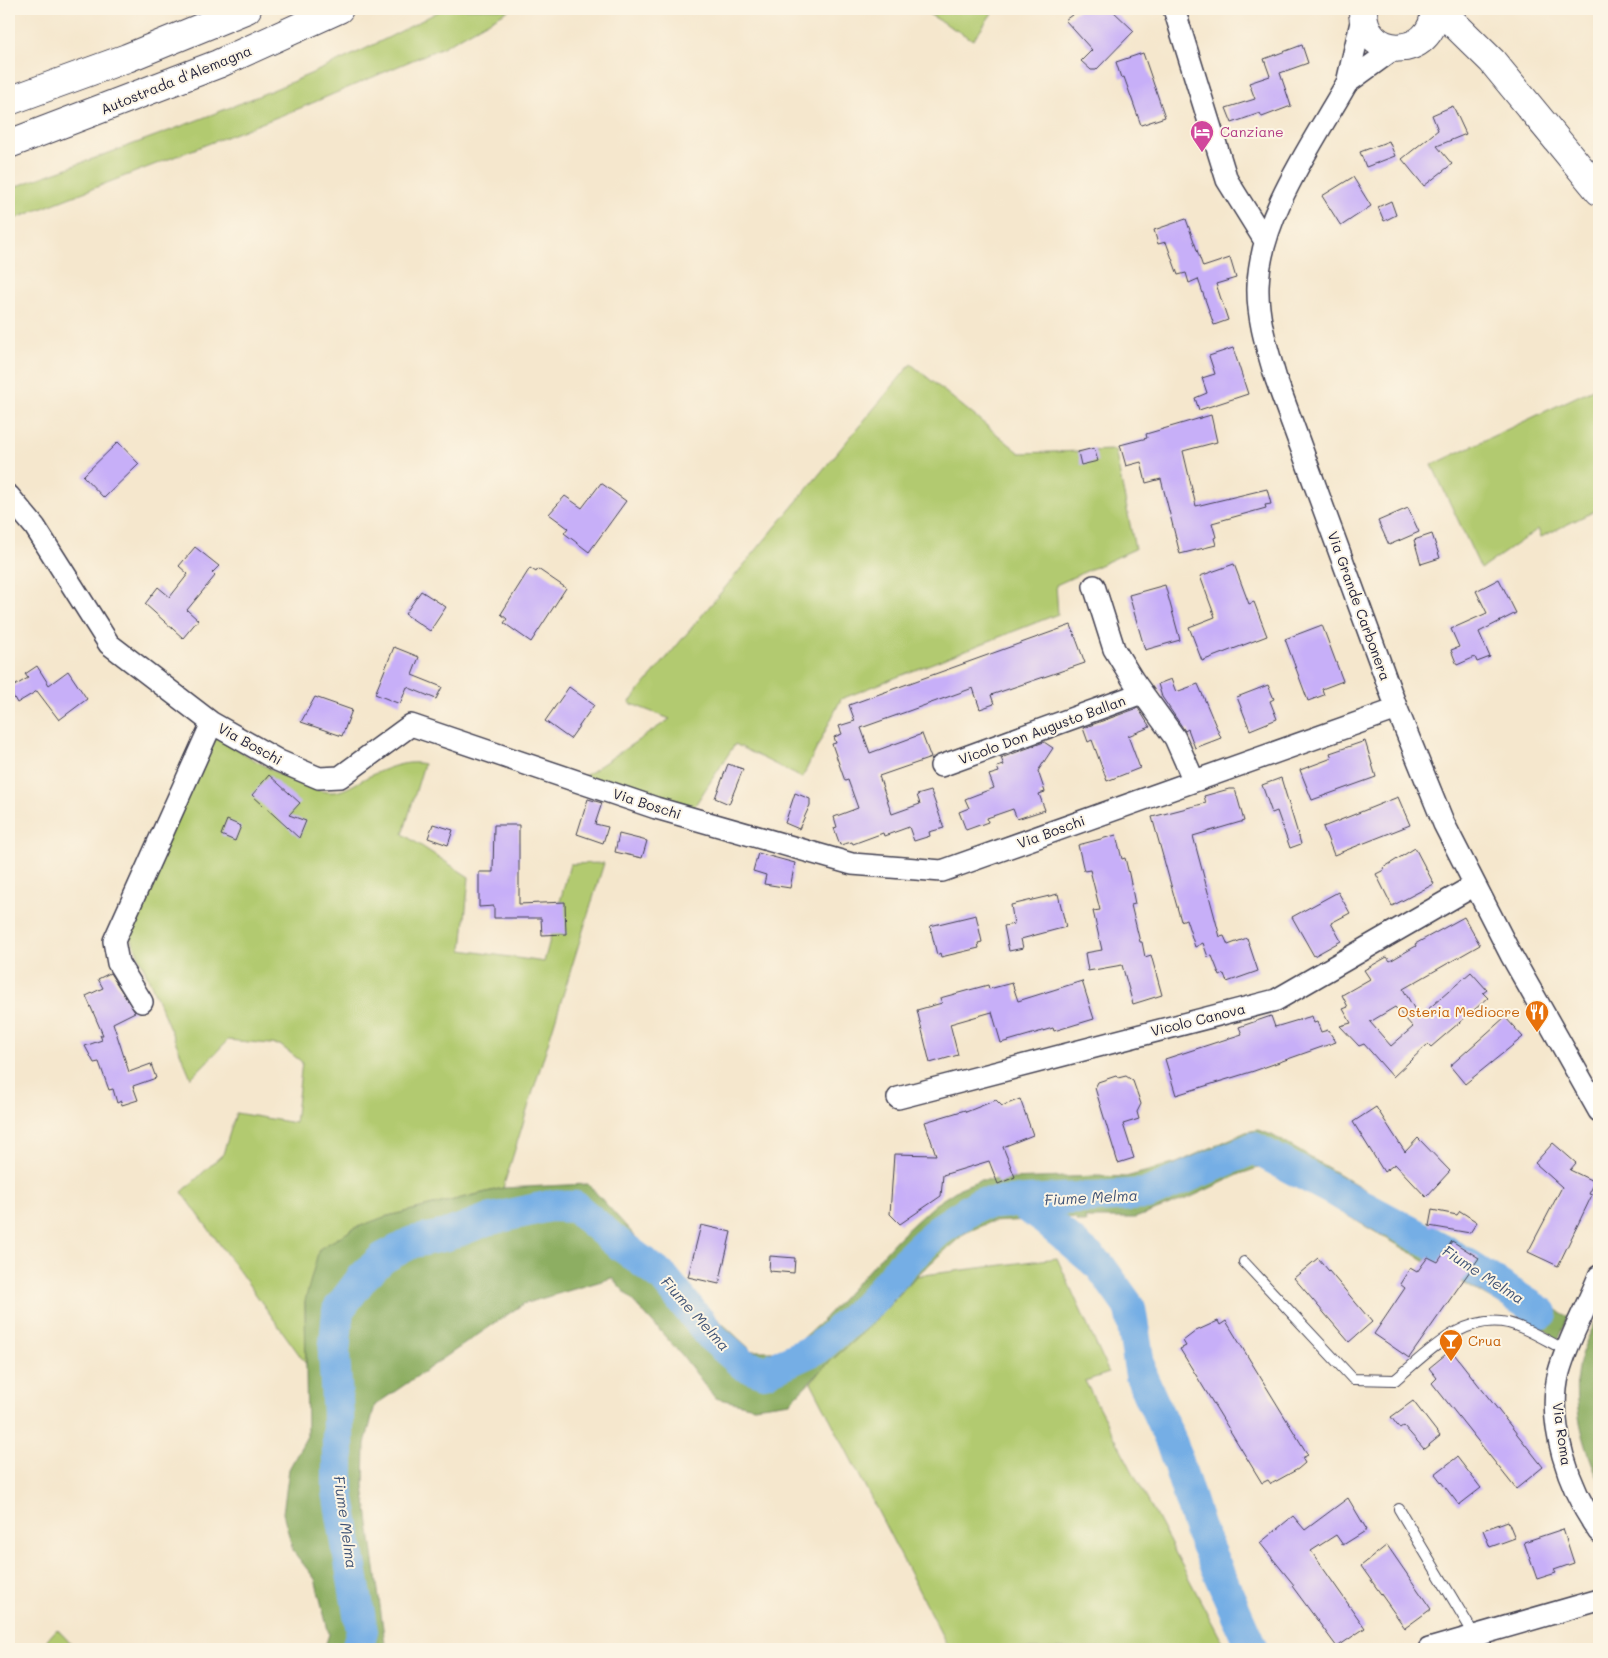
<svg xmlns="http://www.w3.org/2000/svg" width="1608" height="1658" viewBox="0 0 1608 1658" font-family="Mali,sans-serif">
  <rect width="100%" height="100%" fill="#fcf5e5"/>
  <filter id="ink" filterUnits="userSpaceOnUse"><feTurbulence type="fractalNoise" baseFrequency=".02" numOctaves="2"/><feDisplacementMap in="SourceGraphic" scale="10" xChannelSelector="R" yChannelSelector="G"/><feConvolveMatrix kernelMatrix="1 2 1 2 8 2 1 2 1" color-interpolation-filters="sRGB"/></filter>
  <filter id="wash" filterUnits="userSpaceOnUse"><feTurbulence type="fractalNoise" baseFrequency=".0096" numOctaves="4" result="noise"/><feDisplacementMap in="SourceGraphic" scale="20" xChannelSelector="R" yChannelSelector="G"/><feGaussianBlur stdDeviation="1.12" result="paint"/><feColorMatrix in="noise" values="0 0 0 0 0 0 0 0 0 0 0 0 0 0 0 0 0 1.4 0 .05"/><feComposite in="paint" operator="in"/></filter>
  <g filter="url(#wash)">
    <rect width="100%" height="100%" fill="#f5e7cd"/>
    <!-- green -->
    <path fill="#b2ca70" stroke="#6a7656" d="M443,9h68l-68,38 -140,60 -294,114v-32c147,-53 296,-104 434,-180z
      M920,9h75l-22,31z
      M911,364l109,89 95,-3 20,99 -79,36 2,29 -217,85 -39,79 -67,-34 -45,69 -113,-32 93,-62 -41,-16z
      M1599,386v123l-58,28 -3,-8 -57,40 -49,-104z
      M211,733c29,17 86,58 119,59 11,1 23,-7 32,-12 17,-9 43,-21 62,-16l-21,70 66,43 -7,73 82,12 26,-98 34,-1 -101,325 -119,29 -79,84 1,63 -124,-172 41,-38 13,-41 59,10 7,-61 -22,-17 -52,-5 -37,38 -62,-145z
      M1057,1258l52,115 -24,8 141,268h-277l-138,-267 12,-14 46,-41 47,-51z
      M57,1629l19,20h-37z"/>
    <!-- forest -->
    <path fill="#8dae62" stroke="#58684e" d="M1258,1130l14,5 182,107 114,75 -10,24 -10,-9 -219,-127 -52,-34 -13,-5 -24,8 -49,23 -56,21h-50l1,4h-9l-1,-3 -7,-1 -79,4 -25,11 -49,43 -47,51 -46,41 -33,34 -36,5 -39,-9 -33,-43 -70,-77 -89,26 -148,101 -10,39 -1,42 21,157 -1,6h-60l5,-15 -14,-55 -22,-28 -10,-38 6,-44 18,-33 -2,-135 14,-52 36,-21 29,-11 119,-29 85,-4 83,92 81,75h37l31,-28 78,-85 36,-33 26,-17 20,-8 116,-4 30,1 51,-14 69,-31z
      M1599,1314v166c-15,-33 -27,-76 -21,-112 2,-18 14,-37 21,-54z"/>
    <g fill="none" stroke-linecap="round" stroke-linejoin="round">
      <!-- river -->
      <path stroke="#75aee5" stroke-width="32" d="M1018,1201l26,18 56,47 30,42 11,68 31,68 28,87 52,118
        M357,1649l5,-18 -24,-139v-77l-4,-61 4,-44 25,-33 20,-19 30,-16 34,-7 40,-15 63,-14 25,1 40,34 48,36 50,61 31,27 21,7 53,-24 53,-46 31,-37 37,-35 40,-26 168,-10 107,-46 187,100 101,65"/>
    </g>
    <g id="blocks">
      <!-- building -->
      <path fill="#c7aff8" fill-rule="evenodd" d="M1080,9h31l23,22 -38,39h-5l-10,-9 11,-11 -27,-30z
        M1302,45l6,18 -28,10 11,33 -29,11 -2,-4 -28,10 -6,-15 29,-9 -6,-16 21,-7 -6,-17z
        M1143,53l22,64 -24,8 -17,-48 -3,1 -5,-16z
        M1453,106l13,28 -29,12 15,18 -28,22 -22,-27 36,-29 -6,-15z
        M1389,141l6,15 -29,11 -6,-15z
        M1353,177l18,29 -30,20 -19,-30z
        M1391,201l5,14 -12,6 -6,-14z
        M1186,219l17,48 27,-9 6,20 -20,6 12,36 -14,5 -16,-46 -9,4 -3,-10 -8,2 -12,-33 -8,2 -4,-14z
        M1233,348l15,46 -49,16 -4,-12 12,-5 -5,-15 13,-4 -6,-18z
        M1211,415l6,27 -34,9 13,55 71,-17 4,15 -6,1 1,3 -54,15 4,14 -2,1 2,7 -36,9 -19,-75 -15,4 -5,-21 -15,4 -6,-21 27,-7 -1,-4z
        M118,442l21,22 -35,34 -21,-22z
        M1094,448l4,13 -17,4 -3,-13z
        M601,483l25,18 -37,51 -25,-19 4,-5 -19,-14 16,-18 17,12z
        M1408,508l11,24 -30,13 -11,-24z
        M1432,534l8,24 -19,6 -7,-24z
        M195,547l24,19 -7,7 3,3 -28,34 11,10 -15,18 -38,-34 13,-17 12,10 18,-23 -9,-8z
        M1234,564l15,40 5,-2 13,34 -65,25 -13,-34 26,-10 -15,-41z
        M530,568l6,4 2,-3 28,19 -35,54 -27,-19 3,-4 -6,-5z
        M1499,579l17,34 -37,19 11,25 -13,5 -2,-5 -18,8 -6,-15 8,-3 -8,-18 36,-16 -11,-22z
        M1165,585l15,55 -35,10 -16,-55z
        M421,591l25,16 -16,24 -25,-17z
        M1071,625l14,38 -94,32 3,9 -14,5 -7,-21 -112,40 9,25 52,-19 9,24 -52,18 13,38 28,-10 -3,-9 14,-4 13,37 -15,4 1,4 -16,5 -5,-14 -25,9 -1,-3 -30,11 -1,-2 -12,3 -6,-17 3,-1 -3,-10 24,-9 -10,-28 -3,1 -13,-37 4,-1 -2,-6 8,-3 -3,-8 16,-5 -6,-16z
        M1322,625l21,56 -21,8 2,6 -16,6 -23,-62z
        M394,647l25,10 -7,18 30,12 -6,12 -29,-12 -7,17 -25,-10z
        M37,666l12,19 19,-14 19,28 -28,21 -22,-29 -20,12 -8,-14 19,-11 -3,-4z
        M1171,679l5,13 22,-8 23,54 -26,10 -7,-19 -3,2 -23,-34 -4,-13z
        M1268,685l6,14 -4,2 7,18 -27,11 -13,-33z
        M569,687l25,18 -24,34 -25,-18z
        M315,697l37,13 -10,26 -41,-14z
        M1138,708l12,19 -22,9 12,32 -33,13 -15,-41 -4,2 -5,-14z
        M1365,741l11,36 -64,23 -12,-30 32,-12 -2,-5z
        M1044,742l9,6 -15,23 7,21 -6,2 6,16 -28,9 -4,-10 -26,9 1,4 -22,8 -7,-18 10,-4 -4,-9 29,-11 -5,-13 10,-3 -2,-5 7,-2 -3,-7z
        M728,764l15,5 -14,35 -14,-6z
        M269,775l31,28 -11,12 17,6 -7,17 -47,-43z
        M1281,778l20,66 -11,4 -13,-37 -5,2 -10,-28z
        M1229,789h6l9,32 -51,15 27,101 4,-1 4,9 19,-7 11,33 -31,11 -3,-8 -4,2 -8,-20 -4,1 -5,-14 -8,4 -9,-28 -5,2 -29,-104 54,-14 -2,-7z
        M795,793l15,6v6l-11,24 -14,-6z
        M1398,797l12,28 -76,30 -11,-28z
        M588,799l14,4 -7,21 13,3 -5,16 -26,-9z
        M227,820l14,6 -6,15 -14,-6z
        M433,824l20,6 -5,15 -20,-7z
        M494,825h25v79l46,-2 1,32 -24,1 -1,-17h-47v-12l-15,1v-35h14z
        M619,834l28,7 -5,17 -27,-6z
        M1116,835l6,24 3,-1 4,16 6,30 -4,1 9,37h2l3,15 6,-2 11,40 -29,9 -11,-39 -34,6 -3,-18 17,-3 -9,-39 7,-1 -10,-40 -6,1 -6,-26z
        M1415,848l19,36 -42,22 -16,-32 8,-4 -1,-2z
        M758,853l37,10 -5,25 -26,-4 2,-9 -13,-4z
        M1338,892l12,21 -19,10 10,18 -27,15 -22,-39z
        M1058,894l8,33 -45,12 2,9 -14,3 -5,-25 10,-2 -3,-19z
        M976,915l6,27 -4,1 1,5 -38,9 -1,-4 -3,2 -7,-29z
        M1464,917l16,28 -77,44 16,28 52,-45 16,18 -4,3 5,5 -57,49 -3,-3 -35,33 -29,-33 -5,2 -19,-20 11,-3 -8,-14 5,-2 -6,-12 28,-16 -6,-9 23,-13 3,4 26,-15 -1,-2zM1395,1007l18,20 -22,19 -21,-24z
        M110,973l25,39 -22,11 16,49 22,-8 5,14 -23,8 5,14 -16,5 -1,-4 -4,2 -4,-14 -4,1 -10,-28 -5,1 -9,-17 17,-6 -2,-5h3l-17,-39 17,-8 -5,-9z
        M1082,981l12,38 -40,12 -1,-3 -52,15 -9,-31 -42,12 8,31 -28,8 -13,-53 25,-7 -2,-5 48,-13 1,4 23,-6 6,18z
        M1271,1016l4,11 37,-11 2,7 3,-1 4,10 7,-2 8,12 -82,29 -78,24 -11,-36 77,-25 -3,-7z
        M1505,1017l18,20 -58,47 -15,-18z
        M1116,1076l2,2 8,-2 7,5 8,23 -4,8 2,7 -16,5 11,34 -16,5 -23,-75 3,-6z
        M1020,1099l13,36 -30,12 12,30 -17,7 -9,-23 -46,14 -2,21 -41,28 -10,-10 4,-60 42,1 -11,-33 40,-12 1,2 30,-12 6,6z
        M1376,1107l29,45 13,-14 32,33 -24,26 -31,-33 -11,8 -31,-50z
        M1553,1143l23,20 -6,7 25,12 -6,12 3,1 -34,71 -30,-14 34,-65 -27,-24z
        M1432,1210l25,5 3,-4 17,11 -7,11 -41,-7z
        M701,1225l30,7 -12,52 -31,-7z
        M1452,1241l27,17 -70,100 -35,-24 31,-46 -5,-4 10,-16 7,4 11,-15 10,5z
        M770,1256l25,2 -1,15 -25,-2z
        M1318,1258l54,64 -23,20 -55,-64z
        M1218,1321l2,4 6,-4 82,134 -6,3 3,5 -7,6 -27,15 -3,-4 -6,3 -82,-134 6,-3 -3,-5 13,-10z
        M1451,1350l92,117 -27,22 -84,-106 5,-5 -8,-10z
        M1413,1401l27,35 -16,13 -20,-23 -4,3 -9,-12z
        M1457,1457l24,31 -22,17 -24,-31z
        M1348,1498l19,32 -24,15 -7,-10 -25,16 54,77 -28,19 -45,-61 2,-1 -34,-42 33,-27 12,14z
        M1508,1521l7,17 -25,9 -7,-17z
        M1563,1529l11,34 -20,7 2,3 -19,6 -13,-37z
        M1387,1545l44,64 -26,19 -44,-62z"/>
    </g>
  </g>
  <g filter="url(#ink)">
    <use href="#blocks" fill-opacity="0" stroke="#424051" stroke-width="1"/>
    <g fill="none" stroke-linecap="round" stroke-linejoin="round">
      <!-- lane casing -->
      <g stroke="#424051" stroke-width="12">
        <path id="lane" d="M1244,1262l109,117 42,1c32,-26 67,-67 113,-57 20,5 41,19 59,28
          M1399,1509l76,127"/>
      </g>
      <!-- street casing -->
      <g stroke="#424051" stroke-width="24">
        <path id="street" d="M1174,9l53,171 38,61
          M1362,18l-15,65 48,-35
          M1347,83c-34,60 -87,133 -89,203 -1,32 9,62 18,93l121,330 47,115 67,131 88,156
          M9,496l26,31 74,117 103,79 67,38 40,17 21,-1 71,-52 245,83 196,56 90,7 455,-162
          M1094,586l20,63 19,31 42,58 19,43
          M941,766l201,-73
          M142,1002l-24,-39 -4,-22 98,-218
          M898,1098l378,-98 199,-115
          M1599,1276c-12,31 -31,63 -40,96 -13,52 10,117 40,160
          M1429,1649l170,-49"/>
      </g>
      <!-- secondary casing -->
      <g stroke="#424051" stroke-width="30">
        <path id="secondary" d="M1363,9c-1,52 71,51 72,0
          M1439,9l53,52 107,130"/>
      </g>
      <!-- highway casing -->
      <g stroke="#424051" stroke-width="30">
        <path id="highway" d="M9,101l118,-43 120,-49
          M9,144l209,-80 121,-55"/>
      </g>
      <!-- lane -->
      <use href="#lane" stroke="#fff" stroke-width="10"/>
      <!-- street -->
      <use href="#street" stroke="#fff" stroke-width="21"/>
      <!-- secondary -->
      <use href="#secondary" stroke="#fff" stroke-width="28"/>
      <!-- highway -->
      <use href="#highway" stroke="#fff" stroke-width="28"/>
    </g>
  </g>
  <!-- icons -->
  <defs>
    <g id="hotel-pin" transform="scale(1.25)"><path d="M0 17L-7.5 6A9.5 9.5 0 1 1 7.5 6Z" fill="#d1479c" stroke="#fcf5e5"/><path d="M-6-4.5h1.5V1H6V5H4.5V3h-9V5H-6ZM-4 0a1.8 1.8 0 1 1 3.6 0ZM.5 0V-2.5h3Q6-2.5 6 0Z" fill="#fff"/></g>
    <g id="restaurant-pin" transform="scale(1.25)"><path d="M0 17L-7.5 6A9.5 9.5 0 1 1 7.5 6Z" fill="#e8710a" stroke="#fcf5e5"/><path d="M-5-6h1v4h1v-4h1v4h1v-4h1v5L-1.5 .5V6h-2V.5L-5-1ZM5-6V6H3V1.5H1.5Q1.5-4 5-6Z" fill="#fff"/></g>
    <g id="bar-pin" transform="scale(1.25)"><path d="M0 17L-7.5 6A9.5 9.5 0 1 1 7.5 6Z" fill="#e8710a" stroke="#fcf5e5"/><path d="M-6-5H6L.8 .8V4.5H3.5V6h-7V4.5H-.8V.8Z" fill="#fff"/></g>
  </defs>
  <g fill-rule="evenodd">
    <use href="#hotel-pin" x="1202" y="132"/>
    <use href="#restaurant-pin" x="1537" y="1012"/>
    <use href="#bar-pin" x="1451" y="1341"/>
  </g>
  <g text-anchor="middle" stroke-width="4" stroke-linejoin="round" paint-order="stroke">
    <!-- street labels -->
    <g font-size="14" fill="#22223b" stroke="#fcf5e5">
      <text transform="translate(176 80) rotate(-22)" y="5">Autostrada d'Alemagna</text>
      <text transform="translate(1359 606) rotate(70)" y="5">Via Grande Carbonera</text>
      <text transform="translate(1042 730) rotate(-20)" y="5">Vicolo Don Augusto Ballan</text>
      <text transform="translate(250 744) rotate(29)" y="5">Via Boschi</text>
      <text transform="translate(647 804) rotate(18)" y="5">Via Boschi</text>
      <text transform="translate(1051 832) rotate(-20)" y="5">Via Boschi</text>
      <text transform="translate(1198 1020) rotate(-14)" y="5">Vicolo Canova</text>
      <text transform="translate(1562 1434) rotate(82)" y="5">Via Roma</text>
    </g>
    <!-- hotel labels -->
    <g font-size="14" fill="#b23c85" stroke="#fcf5e5" text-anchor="start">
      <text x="1220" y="137">Canziane</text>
    </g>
    <!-- food labels -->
    <g font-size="14" fill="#c56008" stroke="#fcf5e5" text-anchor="end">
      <text x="1520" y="1017">Osteria Mediocre</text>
      <text x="1468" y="1346" text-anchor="start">Crua</text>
    </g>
    <!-- water labels -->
    <g font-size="15" font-style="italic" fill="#3f5376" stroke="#fcf5e5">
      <text transform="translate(1091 1198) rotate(-3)" y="5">Fiume Melma</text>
      <text transform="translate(1483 1275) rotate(33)" y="5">Fiume Melma</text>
      <text transform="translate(695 1314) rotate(48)" y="5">Fiume Melma</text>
      <text transform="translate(345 1522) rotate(82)" y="5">Fiume Melma</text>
    </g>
  </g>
  <!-- margin -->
  <rect width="1608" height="1658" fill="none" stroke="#fcf5e5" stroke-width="30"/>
</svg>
